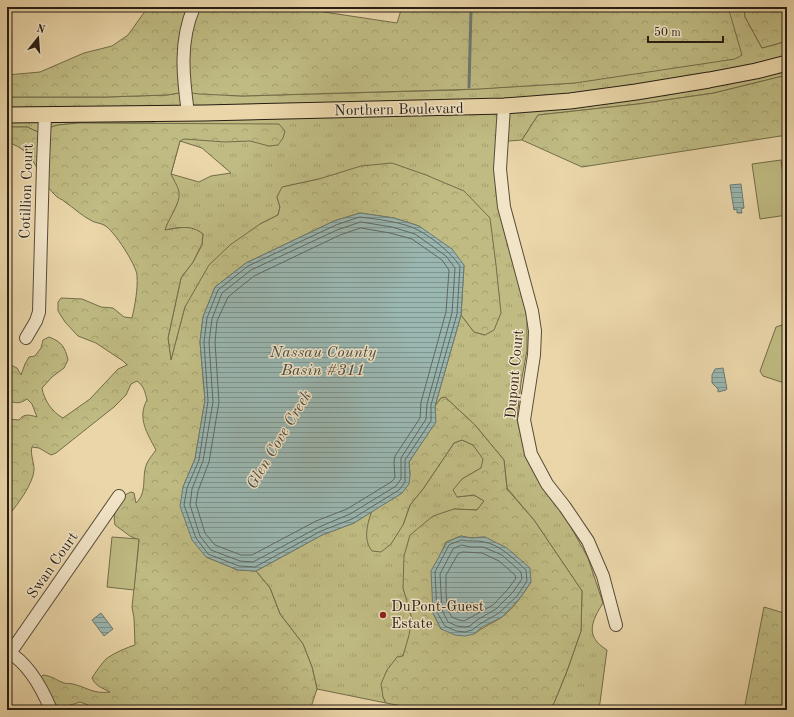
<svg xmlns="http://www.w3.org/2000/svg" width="794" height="717" viewBox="0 0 794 717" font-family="'Old Standard TT',serif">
  <defs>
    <pattern id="grass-tufts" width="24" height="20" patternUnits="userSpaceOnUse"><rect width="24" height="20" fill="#bfbb82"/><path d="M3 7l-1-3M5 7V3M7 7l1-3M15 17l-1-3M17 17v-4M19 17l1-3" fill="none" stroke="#a4a06f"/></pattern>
    <pattern id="forest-crowns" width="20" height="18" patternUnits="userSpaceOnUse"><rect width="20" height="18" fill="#bfbb82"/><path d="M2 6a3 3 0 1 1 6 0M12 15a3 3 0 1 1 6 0" fill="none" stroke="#a4a06f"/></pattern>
    <pattern id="water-rules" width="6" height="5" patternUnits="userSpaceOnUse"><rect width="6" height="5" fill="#9ab7b1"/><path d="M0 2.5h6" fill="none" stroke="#7e948f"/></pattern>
  </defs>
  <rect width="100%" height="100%" fill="#ead6a9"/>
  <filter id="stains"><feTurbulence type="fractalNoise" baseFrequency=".005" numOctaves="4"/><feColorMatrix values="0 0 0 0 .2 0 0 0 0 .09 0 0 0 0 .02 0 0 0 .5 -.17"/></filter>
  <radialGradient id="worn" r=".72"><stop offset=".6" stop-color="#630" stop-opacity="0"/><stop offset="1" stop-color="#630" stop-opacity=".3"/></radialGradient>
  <!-- grass -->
  <path fill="url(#grass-tufts)" stroke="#736c4a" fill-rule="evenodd" d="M728,7h16l1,10 17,31 25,-7v34l-73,18 -76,11 -100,11 -16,25 -26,2 -1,20 1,30 29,114 2,15v29l-6,33 -4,36 9,39 17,31 24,31 21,38 15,45c-11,18 -19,33 4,47l-8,60h-51l6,-7 13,-32 14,-40 1,-40 -48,-71 -27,-32 -3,-28 -29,-35 -30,-28 -4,1 -6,8 26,-91 13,17 11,3 -166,-156 -36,8 -6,10 3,10 -2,8 -18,9 -75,83 -14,54 -3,-23 13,-60 12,-16 9,-17 1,-11c-12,-9 -25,-7 -38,-4l3,-9 9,-17 -20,-13 -2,-68h-76l-21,2 -20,7 -11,-5h-20v-30h99l61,-2 18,-3 57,4 215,-6 118,-7 153,-74zM180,141l22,7 29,25 -20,3 -12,6 -28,-8z
    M462,440l11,5 11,14 -3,9 -19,11 -5,18 17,-2 10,6 -7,9 -23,-1 -51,79c3,9 7,20 9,30 2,21 -20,60 -29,79l3,6 -69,-14 -5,-22 -9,-23 -23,-30 -10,-26 -14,-17 66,-36 32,-12 18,-12 -3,10 34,4 7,-20 13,-16 31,-46z"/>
  <!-- forest -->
  <path fill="url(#forest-crowns)" stroke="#736c4a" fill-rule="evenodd" d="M148,7h143l106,16 5,-16h326l14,48 -7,4 -160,24 -96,6 -237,7 -43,-2 -14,-2 -18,3 -61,2h-99v-22l33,-3 44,-19 28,-7 16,-11z
    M744,7h43v34l-25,7 -17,-31z
    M787,75v60l-205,32 -60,-27 16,-25 100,-11 76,-11z
    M79,123l200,1 6,7 -2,7 -5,7 -9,1 -19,-5 -25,1 -41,-3 -4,2 -9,33c2,5 7,12 8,18 2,11 -11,27 -14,38 14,-2 26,-6 38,4l-1,10 -9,18 -12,16 -13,60 3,22 14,-53 24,-42 21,-20 30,-21 18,-9 2,-8 -3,-10 5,-10 37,-8 42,-13 31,-3 34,12 38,16 26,27 6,47 5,48 -7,17 -9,5 -11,-3 -13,-17 3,-50 -45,-39 -25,-8 -34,-5 -26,8 -88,42 -31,24 -12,30 -3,25 5,58 -10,59 -12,28 23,70 32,13 18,1 14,17 10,26 23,30 9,23 5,22 -7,21h-221l-1,-5 -8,-3c-27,10 -31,1 -40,-24l3,-3c9,1 13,5 21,8 3,1 6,0 9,1 16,4 19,10 37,8 -7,-4 -14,-5 -18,-14 2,-4 11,-16 14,-19 6,-5 22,-12 29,-14l-1,-27 -2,-11 7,-67 -9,-4 -15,-11c-3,-12 4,-29 16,-33l3,1 2,10c12,-11 5,-27 11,-40 2,-4 6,-9 9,-13 -9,-17 -19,-32 -9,-50 -2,-8 -3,-14 -10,-19l-6,3 -5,11 -12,12 -58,46 -5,2 -12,-7 -7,-1c-2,7 2,15 2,22 0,14 -18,38 -27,48v-98l12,1c5,-7 11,-5 18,-3l-5,-13 -5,-5c-6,4 -10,5 -17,2l-3,-5v-10l4,-4 -4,-2v-17l10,5 4,7 4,-11 4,-7 6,-1 6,-8 2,-8 6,-3c13,5 16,10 19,23l-4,8 -12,9 -10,11c2,12 10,24 21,30l27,-19 28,-30 9,-4 -4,-4 -27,-18 -18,-7 -13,-14 -7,-11v-9l3,-4 21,1 19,8 12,1 11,9 8,1c3,-13 6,-29 5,-43 -1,-10 -23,-45 -33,-50 -4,-2 -8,-2 -12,-4 -10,-5 -18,-13 -27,-19 -3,-3 -8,-4 -10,-7 -20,-19 -16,-43 -48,-53v-15h20l11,5 10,-4 10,-3z
    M445,397l30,28 29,35 3,29 27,31 48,71 -1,40 -14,40 -13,32 -6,7h-124l-38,-7 -3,-6 -2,-13 6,-14 10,-13 6,-1 6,-21 3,-16 -9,-31 1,-32 6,-21 23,-19 21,-7 23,1 7,-9 -10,-6 -17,2 -4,-7 9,-11 19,-11 2,-9 -10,-14 -11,-5 -8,3 -31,46 -13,16 -7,20 -12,19 -10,8 -9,-1c-9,-11 -5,-27 0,-40l30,-18 8,-18 -1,-13 26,-40v-16l6,-8zM461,536l10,2 14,-1 46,45c-8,12 -17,26 -29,35 -9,6 -19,10 -28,17l-33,-5 -8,-16 7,-58 6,-13z
    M764,607l23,7v96h-43z"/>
  <!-- pitch -->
  <path fill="#bfbb82" stroke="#736c4a" d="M781,160l6,45v10l-27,4 -8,-55z
    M782,325l5,1v54l-6,2 -18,-6 -3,-5 16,-44z
    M112,537l27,2 -5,51 -27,-3z"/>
  <!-- water -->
  <path fill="url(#water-rules)" stroke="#6c7972" d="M741,184l3,24 -3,1 1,4h-5v-4l-3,1 -4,-25z
    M360,213l34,5 25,8 33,23 12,16 -3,50 -26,91 1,16 -27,40 1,13 -1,9 -7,9 -48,30 -32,12 -66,36 -18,-1 -32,-13 -14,-17 -12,-34 3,-19 12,-28 10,-59 -5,-58 3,-25 12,-30 31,-24 88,-42z
    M723,368l4,21 -1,1 -8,2v-3l-6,-6v-8l3,-6z
    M461,536l10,2 14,-1 22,11 23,20 1,14 -11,16 -18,19 -20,10 -8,7 -9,2 -10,-1 -14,-6 -8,-16 -2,-42 16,-29z
    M101,613l12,16 -9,7 -12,-16z"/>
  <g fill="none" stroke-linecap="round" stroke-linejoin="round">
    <!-- shore -->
    <path stroke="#606a62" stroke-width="1" d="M360,217c16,2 43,5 58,13 15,8 32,22 42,36l-3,48 -26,91v16l-26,39v22l-6,8 -47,29 -31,12 -66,36 -16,-1 -31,-12 -12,-16 -12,-33 3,-17 12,-28 9,-59 -4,-59 3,-24 11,-28 30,-24 88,-41z
      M361,222l31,5 23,7 31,22 9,12 -3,45 -25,91 -1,15 -25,39v21l-5,7 -46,28 -31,13 -66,35 -13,-1 -29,-11 -11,-14 -10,-31 2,-16 11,-28 10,-59 -4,-60 3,-23 10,-26 29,-23 86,-40z
      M361,228l29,5 22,6 30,21 7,10 -3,42 -25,90 -1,16 -25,38 -1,6 1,16 -4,4 -44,27 -31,12 -64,34h-11l-26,-10 -10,-12 -9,-29 2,-13 11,-29 10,-60 -4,-60 2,-21 11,-24 26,-21 86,-41z
      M462,540c7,2 15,0 22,2 15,2 31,18 42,28l1,11 -10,15 -18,17 -19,11 -8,6 -7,2 -9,-1 -11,-5 -8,-14 -2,-40 14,-27z
      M462,545l8,2h13l19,8 19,17 1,7 -9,13 -17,17 -19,11 -7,6 -5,1 -8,-1 -9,-4 -6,-12 -2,-36 13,-25z
      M463,552l19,1 17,8 16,14 1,3 -8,11 -15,16 -29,16 -5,-1 -7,-3 -5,-8 -1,-17v-17l12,-21z"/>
    <!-- stream -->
    <path stroke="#6c7972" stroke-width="3" d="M469,87l2,-78h14l1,-2"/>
    <!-- minor casing -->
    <g stroke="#584b38" stroke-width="14">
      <path id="minor" d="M504,106l-4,63 4,38 28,104 3,20 -1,24 -10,65 7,34 16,30 18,23 23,34 15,35 13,49
        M188,113c-5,-36 -9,-72 6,-106
        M26,338l10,-17 3,-9 4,-147 2,-50
        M7,651c21,12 35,37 44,59
        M10,653l109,-157"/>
    </g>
    <!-- major casing -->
    <g stroke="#271d13" stroke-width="17">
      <path id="major" d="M7,115l197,-2 300,-7 66,-5 66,-9 73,-12 47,-9 31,-8"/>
    </g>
    <!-- minor -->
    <use href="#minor" stroke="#f1e4c7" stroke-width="12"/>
    <!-- major -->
    <use href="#major" stroke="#ead6a9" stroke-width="15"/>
  </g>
  <!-- markers -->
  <circle fill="#8f2418" stroke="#f1e4c7" stroke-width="1.5" cx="383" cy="615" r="4"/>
  <g text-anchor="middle" stroke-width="3" stroke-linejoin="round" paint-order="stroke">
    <!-- street labels -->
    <g font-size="15" fill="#271d13" stroke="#f1e4c7">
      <text transform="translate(399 109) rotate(-1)" y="5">Northern Boulevard</text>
      <text transform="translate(26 191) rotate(-88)" y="5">Cotillion Court</text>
      <text transform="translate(514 374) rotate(-85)" y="5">Dupont Court</text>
      <text transform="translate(52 565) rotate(-55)" y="5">Swan Court</text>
    </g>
    <!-- poi labels -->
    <g font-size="15" fill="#271d13" stroke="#f1e4c7" text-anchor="start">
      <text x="391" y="611">DuPont-Guest<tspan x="391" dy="17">Estate</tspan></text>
    </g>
    <!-- water labels -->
    <g font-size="16" font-style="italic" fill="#4a4b42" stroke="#f1e4c7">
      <text x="323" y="357">Nassau County<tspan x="323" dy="18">Basin #311</tspan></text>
      <text transform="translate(278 439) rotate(-59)" y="6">Glen Cove Creek</text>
    </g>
  </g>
  <!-- margin -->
  <rect width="794" height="717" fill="none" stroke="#ead6a9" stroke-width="24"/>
  <rect x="8" y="8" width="778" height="701" fill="none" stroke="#271d13" stroke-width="2"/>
  <rect x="12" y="12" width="770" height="693" fill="none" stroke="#271d13"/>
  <!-- north arrow -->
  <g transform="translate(38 38) rotate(17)" stroke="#f1e4c7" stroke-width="3" paint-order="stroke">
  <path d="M0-3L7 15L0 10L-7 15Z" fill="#271d13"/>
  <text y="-6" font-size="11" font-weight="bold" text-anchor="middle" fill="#271d13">N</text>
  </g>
  <!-- scale -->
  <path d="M648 36v6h75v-6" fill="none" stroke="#271d13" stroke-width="2"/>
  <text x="654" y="36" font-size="12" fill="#271d13" stroke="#f1e4c7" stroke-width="3" paint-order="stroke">50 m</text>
  <rect width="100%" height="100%" filter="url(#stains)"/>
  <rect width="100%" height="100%" fill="url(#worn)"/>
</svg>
